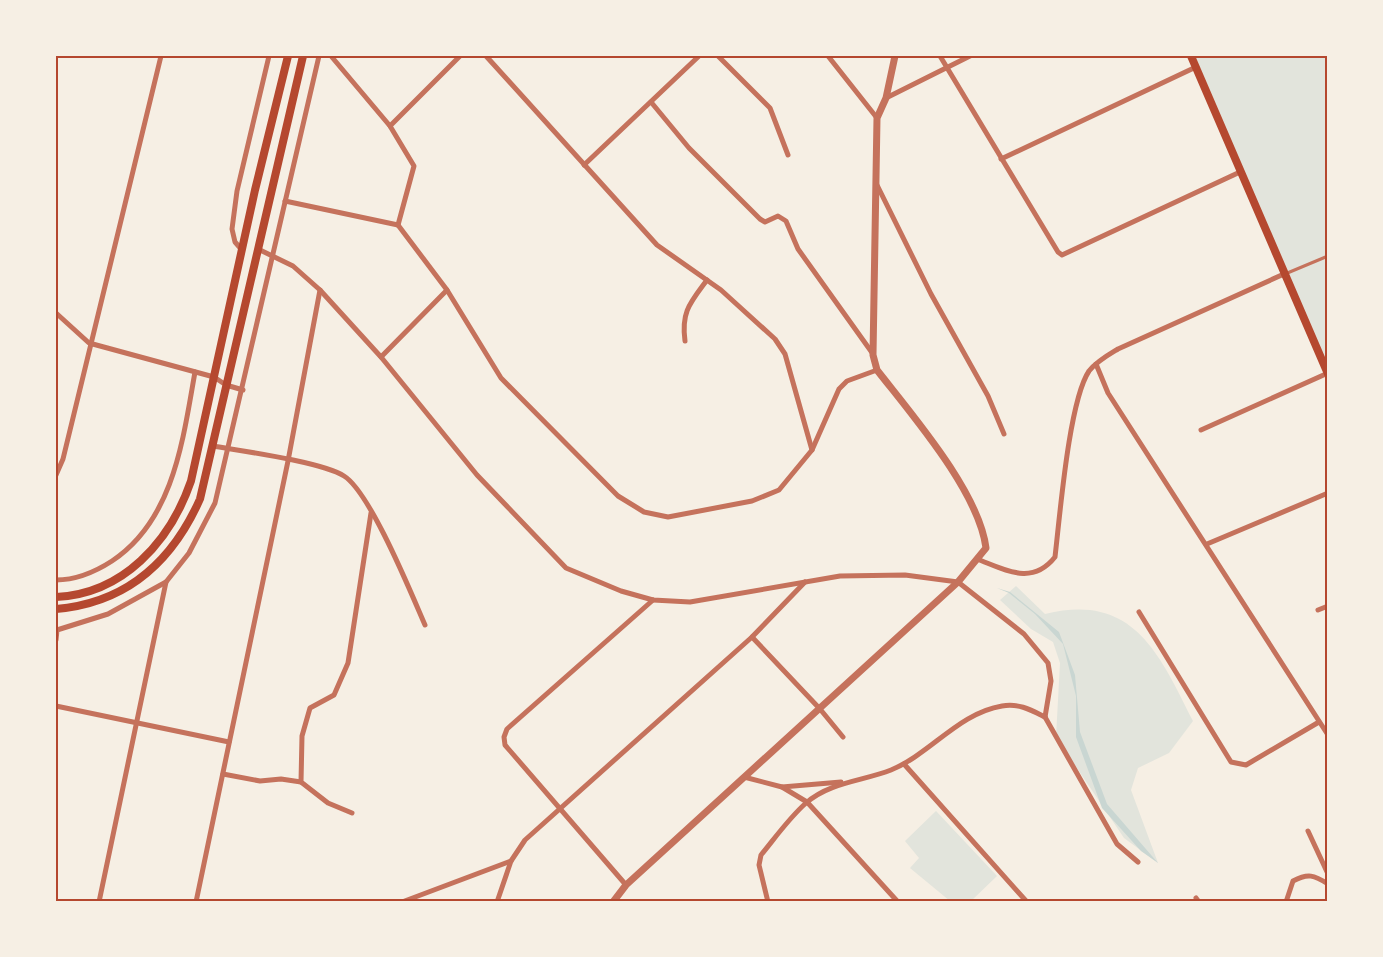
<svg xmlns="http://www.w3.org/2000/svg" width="1383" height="957" viewBox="0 0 1383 957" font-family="'Nunito Sans',sans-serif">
	<rect width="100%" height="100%" fill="#f6efe4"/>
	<g fill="#e2e4dc">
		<path d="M1195,56H1327V366Z"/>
		<path d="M1016,586L1045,614C1133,592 1159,653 1193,721L1169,753L1138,768L1131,790L1158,863L1124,838L1056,737L1060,663L1053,642L1031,629L1000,600Z"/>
		<path d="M936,811L997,876L971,901H950L910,868L919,858L905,841Z"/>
	</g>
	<path fill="#c9d6d2" d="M997,588L1010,592L1059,632L1075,675L1080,732L1107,804L1158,863L1141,851L1102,808L1076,737V696L1063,644L1035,614L1009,593Z"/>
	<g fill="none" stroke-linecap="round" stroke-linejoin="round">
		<path stroke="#c5725c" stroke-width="3" d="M1285,274L1328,256"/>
		<g stroke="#c5725c" stroke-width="5">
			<path d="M331,56L390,126L414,166L398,225"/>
			<path d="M486,56L657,245L721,290L775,339L785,354L812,450"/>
			<path d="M718,56L770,108L788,155"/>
			<path d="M828,56L877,118"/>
			<path d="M940,56L1058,252L1062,255L1240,172"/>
			<path d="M886,98L970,56"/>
			<path d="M651,102L689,148L760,219L765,222L778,216L786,221L798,249L873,354"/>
			<path d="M390,126L460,56"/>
			<path d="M1001,159L1196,67"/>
			<path d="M584,165L699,56"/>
			<path d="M876,183L931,294L988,396L1004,434"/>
			<path d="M285,201L398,225"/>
			<path d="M398,225L447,290L501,378L618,496L644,512L668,517L752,501L779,490L812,450L839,389L847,381L877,370"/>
			<path d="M258,249L293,266L320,290L381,357L477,475L566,568L621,591L653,600L690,602L840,576L905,575L958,582L1024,634L1048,663L1051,681L1045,717"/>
			<path d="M242,250L235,242L232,229L237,191L269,56"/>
			<path d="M56,313L89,343L214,377L226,385L243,390"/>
			<path d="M685,341C681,312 690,303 707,280"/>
			<path d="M381,357L447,290"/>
			<path d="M1096,364L1108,393L1328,735"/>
			<path d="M1201,430L1328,373"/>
			<path d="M213,446C242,451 322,462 344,476C370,492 411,593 425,625"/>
			<path d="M56,475L63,459L161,56"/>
			<path d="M1207,544L1328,493"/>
			<path d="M977,559C1006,570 1032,586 1055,557C1060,515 1069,401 1089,371C1097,361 1108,355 1118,349L1284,274"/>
			<path d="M56,580C75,580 95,572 112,561C174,520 183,439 195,372"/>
			<path d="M1318,610L1328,606"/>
			<path d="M1139,612L1231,762L1246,765L1319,722"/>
			<path d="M752,637L820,709L843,737"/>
			<path d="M56,640L57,630L108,614L166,582"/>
			<path d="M56,706L229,742"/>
			<path d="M1045,717L1117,844L1138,862"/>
			<path d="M904,764L1027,902"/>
			<path d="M223,774L260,781L281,779L301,782"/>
			<path d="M744,777L782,787L807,802L898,902"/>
			<path d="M782,787L841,782"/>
			<path d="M352,813L328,803L301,782L302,736L310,708L334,695L348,663L371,513"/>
			<path d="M1308,831L1328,874"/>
			<path d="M626,885L505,745L504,737L507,729L653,600"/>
			<path d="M1196,898L1199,902"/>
			<path d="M99,902L166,582L189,553L215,503L319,56"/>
			<path d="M196,902L288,461L320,290"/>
			<path d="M402,902L511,861"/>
			<path d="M497,902L511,861L525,840L752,637L805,582"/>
			<path d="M768,902L759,865L761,855C775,838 789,818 806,803C830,782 863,781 891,770C930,754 959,713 1002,706C1019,703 1031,710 1045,717"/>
			<path d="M1286,902L1293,881C1308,873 1314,875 1328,884"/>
		</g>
		<path stroke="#c5725c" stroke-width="7" d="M613,902L626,885L958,582L986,548C979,492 912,415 877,370L873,355L877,118L886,98L895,56"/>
		<path stroke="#b5482f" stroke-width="8" d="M1191,56L1328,374"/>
		<g stroke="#b5482f" stroke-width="8">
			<path d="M56,597C123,594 170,542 191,481L255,190L288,56"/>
			<path d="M56,609C126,603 172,562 200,499L303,56"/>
		</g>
	</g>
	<rect width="1383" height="957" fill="none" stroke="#f6efe4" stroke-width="114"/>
	<rect x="57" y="57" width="1269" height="843" fill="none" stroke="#b5482f" stroke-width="2"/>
</svg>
